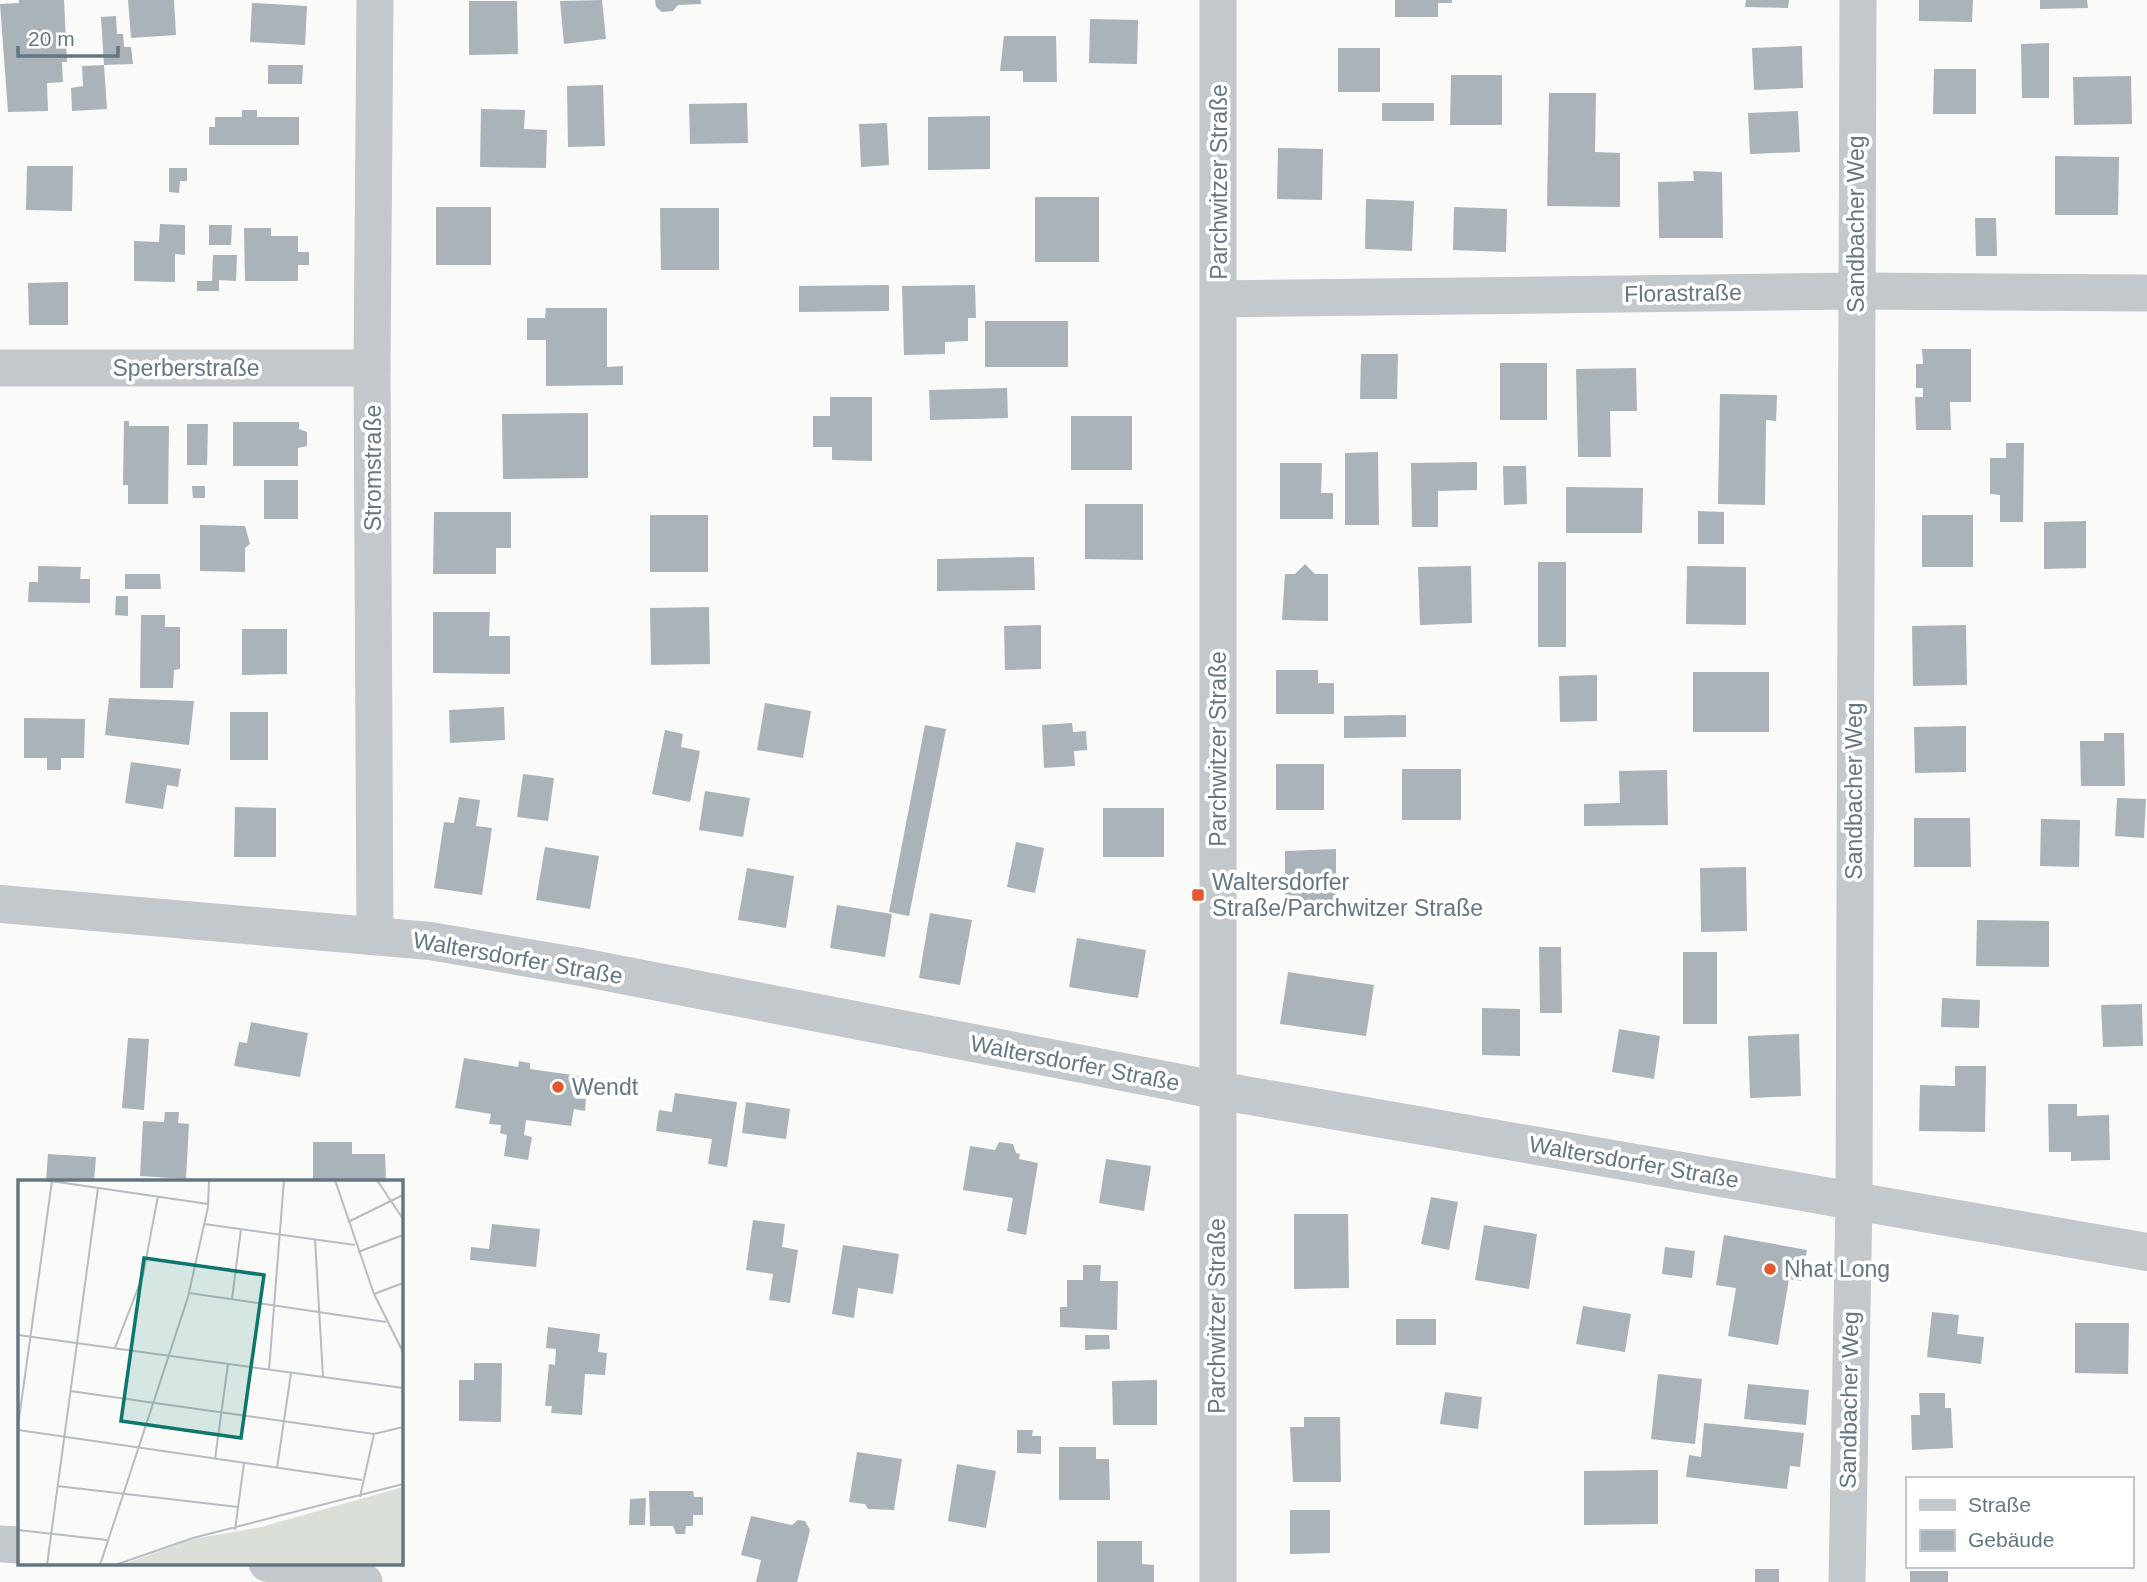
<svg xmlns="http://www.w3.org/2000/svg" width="2147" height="1582" viewBox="0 0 2147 1582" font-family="Helvetica,sans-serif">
	<rect width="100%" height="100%" fill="#fafaf8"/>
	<g fill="#aab3b9">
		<path d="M19,0H64L67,62H62L63,82L47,83L48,111L8,112L0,4L19,3Z"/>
		<path d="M128,0H174L176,35L131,38Z"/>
		<path d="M602,0L606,39L564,44L560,1Z"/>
		<path d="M655,0H701V4L678,5L673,11L662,12L656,7Z"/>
		<path d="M1395,0H1452V3H1438V17H1395Z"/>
		<path d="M1746,0H1789L1788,8L1745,7Z"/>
		<path d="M1919,0H1973L1972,22L1919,21Z"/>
		<path d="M2040,0H2087L2088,8L2040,9Z"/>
		<path d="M469,1H517L518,54L469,55Z"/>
		<path d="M252,3L307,6L305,45L250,42Z"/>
		<path d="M116,16L117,34H123L124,47H131L133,64L104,65L101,17Z"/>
		<path d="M1090,19L1138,20L1137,64L1089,63Z"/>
		<path d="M1004,36H1056L1057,82H1023V71H1000Z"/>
		<path d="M2049,43V98H2022L2021,44Z"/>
		<path d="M1802,46L1803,88L1754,90L1752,48Z"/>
		<rect x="1338" y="48" width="42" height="44"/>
		<path d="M104,65L107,109L72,111L71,88L83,86L82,66Z"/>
		<path d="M268,65H303L302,84H268Z"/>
		<path d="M1934,69H1976V114H1933Z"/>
		<path d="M1451,75H1502V125H1450Z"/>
		<path d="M2131,76L2132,124L2074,125L2073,77Z"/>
		<path d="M603,85L605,146L568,147L567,86Z"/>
		<path d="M1549,93H1596L1595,152L1620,153V207L1547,206Z"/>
		<path d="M747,103L748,143L690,144L689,104Z"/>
		<rect x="1382" y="103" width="52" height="18"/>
		<path d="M481,109L525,110L524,129L547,130L546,168L480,167Z"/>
		<path d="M242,110H257V117H299V145H209V127H215V117H242Z"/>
		<path d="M1798,111L1800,152L1750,154L1748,113Z"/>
		<path d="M990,116V169L928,170V117Z"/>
		<path d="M887,123L889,165L861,167L859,124Z"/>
		<path d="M1278,148L1323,149L1322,200L1277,199Z"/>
		<path d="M2055,156L2119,157L2118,215H2055Z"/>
		<path d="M27,166H73L72,211L26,210Z"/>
		<path d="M169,168H187V181H180L179,193L169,192Z"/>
		<path d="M1693,171L1722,172L1723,238H1659L1658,182L1694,181Z"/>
		<rect x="1035" y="197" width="64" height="65"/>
		<path d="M1366,199L1414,201L1412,251L1365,249Z"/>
		<rect x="436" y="207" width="55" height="58"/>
		<path d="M1454,207L1507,209L1506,252L1453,250Z"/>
		<path d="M660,208H719V270H661Z"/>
		<path d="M1975,218H1996L1997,256H1976Z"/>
		<path d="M160,224L185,225V255L175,254V282L134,281V241L159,242Z"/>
		<path d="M209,225H232L231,245H209Z"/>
		<path d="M244,228H271V236H298V252H309V265H298V281H245Z"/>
		<path d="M213,255H237L236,281L219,280V291H197V281H212Z"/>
		<path d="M68,282V325H29L28,283Z"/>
		<path d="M889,285V311L799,312V286Z"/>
		<path d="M975,285L976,318H968V341L945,342V354L904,355L902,286Z"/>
		<path d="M546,308H607V367L623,366V385L546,386V340H527V318H545Z"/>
		<rect x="985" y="321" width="83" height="46"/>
		<path d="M1922,349H1971V402H1950L1951,430H1916L1915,397H1923V388H1916V364H1923Z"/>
		<path d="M1361,354H1398L1397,399H1360Z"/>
		<rect x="1500" y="363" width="47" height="57"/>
		<path d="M1636,368L1637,411H1610L1611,457H1578L1576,369Z"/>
		<path d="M1007,388L1008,418L930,420L929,390Z"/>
		<path d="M1720,394L1777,395L1776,421L1766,420L1765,505L1718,504Z"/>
		<path d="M830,397H872V461L832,460V447H813V416H830Z"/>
		<path d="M588,413V478L503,479L502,414Z"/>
		<rect x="1071" y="416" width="61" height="54"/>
		<path d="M124,421H129V426H169L168,504H128V485H123Z"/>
		<path d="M233,422H299V429L307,432V446L298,448V466H233Z"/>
		<path d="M187,424H208L207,465H187Z"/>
		<path d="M2006,443H2024L2023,522H2000V495L1990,494V458H2006Z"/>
		<path d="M1378,452L1379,525H1345V453Z"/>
		<path d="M1477,462V490L1438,491V527H1412L1411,463Z"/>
		<path d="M1280,463H1322L1321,493H1333V519H1280Z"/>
		<path d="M1503,466H1526L1527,504L1504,505Z"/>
		<rect x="264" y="480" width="34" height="39"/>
		<path d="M192,486H205V498H193Z"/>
		<path d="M1566,487L1643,488L1642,533H1566Z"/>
		<path d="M1085,504H1143V560L1085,559Z"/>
		<path d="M1698,511L1724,512V544H1698Z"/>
		<path d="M434,512H511V548H496V574H433Z"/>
		<rect x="650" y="515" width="58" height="57"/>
		<rect x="1922" y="515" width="51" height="52"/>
		<path d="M2086,521V568L2044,569V522Z"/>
		<path d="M200,525L245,526L250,544L245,548V572L200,571Z"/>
		<path d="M1034,557L1035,590L937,591V559Z"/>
		<rect x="1538" y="562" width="28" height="85"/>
		<path d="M1305,564L1315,574H1328V621L1282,620L1285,574H1295Z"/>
		<path d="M38,566L81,567L80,579H90V603L28,602L29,582H38Z"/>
		<path d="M1471,566L1472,623L1420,625L1418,567Z"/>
		<path d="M1687,566L1746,567V625L1686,624Z"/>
		<path d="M125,574H160L161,589H125Z"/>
		<path d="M116,596H128V616L115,615Z"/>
		<path d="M709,607L710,664L651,665L650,608Z"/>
		<path d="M433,612H490L489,636H510V674L433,673Z"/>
		<path d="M141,615H165V627H180V669L174,670L173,688H140Z"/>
		<path d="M1041,625V669L1005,670L1004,626Z"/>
		<path d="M1966,625L1967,685L1913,686L1912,626Z"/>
		<path d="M242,629H287V674L242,675Z"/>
		<path d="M1276,670H1318V683H1334V714H1276Z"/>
		<rect x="1693" y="672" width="76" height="60"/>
		<path d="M1597,675V721L1560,722L1559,676Z"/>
		<path d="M109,698L194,701L189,745L105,735Z"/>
		<path d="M765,703L811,711L803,758L757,750Z"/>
		<path d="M504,707L505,740L450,743L449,710Z"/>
		<rect x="230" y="712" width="38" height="48"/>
		<path d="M1406,715V737L1344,738V716Z"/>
		<path d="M24,718L85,719L84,758H61V770H47V758H24Z"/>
		<path d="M1072,723L1073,732L1086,731L1087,750L1074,751L1075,766L1044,768L1042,725Z"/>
		<path d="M925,725L946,729L909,916L889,912Z"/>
		<path d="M1966,726V772L1915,773L1914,727Z"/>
		<path d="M665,730L683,734L681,747L700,751L690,802L652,794Z"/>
		<path d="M2104,733H2124L2125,786H2081L2080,741H2104Z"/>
		<path d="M131,762L181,769L178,787L167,785L163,809L125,803Z"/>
		<rect x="1276" y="764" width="48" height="46"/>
		<rect x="1402" y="769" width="59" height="51"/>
		<path d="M1667,770L1668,825L1584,826V804L1620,803L1619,771Z"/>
		<path d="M523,774L554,778L548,821L517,817Z"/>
		<path d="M705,791L750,798L743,837L699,830Z"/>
		<path d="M459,797L480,800L476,826L492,828L482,895L434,888L444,822L454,823Z"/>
		<path d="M2117,798L2146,799L2144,838L2115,836Z"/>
		<path d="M235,807L276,808V857H234Z"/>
		<rect x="1103" y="808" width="61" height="49"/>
		<path d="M1914,818H1970L1971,867H1914Z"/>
		<path d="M2041,819L2080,820L2079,867L2040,866Z"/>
		<path d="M1016,842L1044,848L1035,893L1007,887Z"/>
		<path d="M545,847L599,856L590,909L536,900Z"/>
		<path d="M1336,849V906L1285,907V851Z"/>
		<path d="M1746,867L1747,931L1701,932L1700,868Z"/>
		<path d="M747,868L794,876L786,928L738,920Z"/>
		<path d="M837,905L892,914L885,957L830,948Z"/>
		<path d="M930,913L972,920L960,985L919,978Z"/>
		<path d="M1977,920L2049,921V967L1976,966Z"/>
		<path d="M1077,938L1146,950L1138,998L1069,987Z"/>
		<path d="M1539,947H1561L1562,1013H1540Z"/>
		<rect x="1683" y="952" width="34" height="72"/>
		<path d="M1288,972L1374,985L1366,1036L1280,1024Z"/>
		<path d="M1942,998L1980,1000L1979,1028L1941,1027Z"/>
		<path d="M2142,1004L2143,1046L2103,1047L2101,1005Z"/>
		<path d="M1482,1008L1520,1009V1056L1482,1055Z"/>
		<path d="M251,1022L308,1033L300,1077L234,1066L239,1042L247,1043Z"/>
		<path d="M1619,1029L1660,1036L1654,1079L1612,1072Z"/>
		<path d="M1799,1034L1801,1096L1750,1098L1748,1036Z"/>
		<path d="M128,1038L149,1039L144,1110L122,1108Z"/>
		<path d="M464,1058L518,1067L519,1061L530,1063V1069L579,1076L575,1098L586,1099L585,1111L574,1109L571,1126L526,1120L524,1135L532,1137L528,1160L504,1156L507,1135L500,1133L501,1125L489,1124L491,1114L455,1108Z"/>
		<path d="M1955,1066H1986L1985,1132L1919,1131L1920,1085L1955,1086Z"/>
		<path d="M675,1093L737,1102L727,1167L708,1164L712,1139L656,1131L659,1110L672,1112Z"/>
		<path d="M746,1102L790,1109L786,1139L742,1133Z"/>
		<path d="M2048,1104H2077V1116L2109,1115L2110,1160L2071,1161V1152H2049Z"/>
		<path d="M165,1112H179L178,1123L189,1124L186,1179L140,1176L143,1121L164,1122Z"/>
		<path d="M313,1142H352V1154H385L386,1181H313Z"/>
		<path d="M999,1142L1013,1144L1016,1153L1020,1154L1019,1159L1038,1163L1026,1235L1007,1231L1013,1198L963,1190L970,1146L995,1150Z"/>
		<path d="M48,1154L96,1157L94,1181H46Z"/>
		<path d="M1106,1159L1151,1166L1144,1211L1099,1203Z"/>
		<path d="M1431,1197L1458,1202L1449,1250L1421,1244Z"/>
		<path d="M1294,1214H1348L1349,1288L1294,1289Z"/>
		<path d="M753,1220L785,1224L782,1247L798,1250L790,1303L769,1300L773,1274L746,1270Z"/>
		<path d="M492,1224L540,1229L536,1267L470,1260L471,1247L489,1249Z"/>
		<path d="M1484,1225L1537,1234L1529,1289L1475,1280Z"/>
		<path d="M1724,1235L1807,1250L1801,1281L1789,1279L1778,1345L1728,1336L1736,1288L1716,1285Z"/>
		<path d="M843,1245L899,1254L893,1294L858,1288L854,1318L832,1314Z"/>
		<path d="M1665,1247L1695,1251L1692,1278L1662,1274Z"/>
		<path d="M1083,1265H1101L1100,1281H1118L1117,1330L1060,1327V1307H1067V1280H1083Z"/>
		<path d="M1583,1306L1631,1314L1625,1352L1576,1344Z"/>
		<path d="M1932,1312L1959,1315L1957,1334L1984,1337L1981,1364L1927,1357Z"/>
		<rect x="1396" y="1319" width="40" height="26"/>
		<path d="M2075,1323H2129L2128,1374L2075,1373Z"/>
		<path d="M548,1327L600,1334L598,1352L607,1353L605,1375L585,1374L582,1415L551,1413L552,1406H545L549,1364L555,1365L556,1349L546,1348Z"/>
		<path d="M1085,1335H1109L1110,1349L1085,1350Z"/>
		<path d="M474,1363H502L501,1422L459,1421V1380H474Z"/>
		<path d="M1658,1374L1702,1379L1695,1444L1651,1439Z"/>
		<path d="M1157,1380V1425H1113L1112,1381Z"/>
		<path d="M1748,1384L1809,1390L1806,1425L1744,1419Z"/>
		<path d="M1445,1392L1482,1397L1478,1429L1440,1424Z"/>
		<path d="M1919,1393H1945V1408H1951L1953,1448L1912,1450L1911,1415H1920Z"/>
		<path d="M1304,1417H1340L1341,1482H1293L1290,1427H1304Z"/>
		<path d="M1704,1423L1804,1433L1800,1467L1790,1466L1787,1489L1686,1477L1689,1455L1701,1457Z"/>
		<path d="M1017,1430H1033L1032,1436H1041V1454L1017,1453Z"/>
		<path d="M1059,1447H1096V1459H1109L1110,1500H1059Z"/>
		<path d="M857,1452L902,1459L894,1510L868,1509L865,1504L849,1502Z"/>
		<path d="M957,1464L996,1471L986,1528L948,1521Z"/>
		<path d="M1658,1470V1524L1584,1525V1471Z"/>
		<path d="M649,1491H693L694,1497H703V1515H693V1526H686L685,1534H676L673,1526H650Z"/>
		<path d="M646,1498L645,1525H629L630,1499Z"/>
		<path d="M1290,1510H1330V1553L1290,1554Z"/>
		<path d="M751,1516L792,1525L798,1520L805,1521L810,1530L797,1582H756L761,1560L741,1555Z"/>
		<path d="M1097,1541H1142V1564L1154,1565V1582H1097Z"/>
		<rect x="1755" y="1569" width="24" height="13"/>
		<rect x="1910" y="1571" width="38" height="11"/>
	</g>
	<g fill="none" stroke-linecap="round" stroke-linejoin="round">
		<g stroke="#c3c8cc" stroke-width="37">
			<path d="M1219,299L1855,291L2147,293"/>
			<path d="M0,368H372"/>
			<path d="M375,936L372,368L375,0"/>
			<path d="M0,1544L19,1545"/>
			<path d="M267,1563L364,1582"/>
			<path d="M1218,1582V0"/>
			<path d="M1847,1582L1854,1200L1858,0"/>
		</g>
		<path stroke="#c3c8cc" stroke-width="38" d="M0,904L430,941L581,967L1216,1090L2147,1252"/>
	</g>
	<g fill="#e4572e" stroke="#fff" stroke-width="2.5">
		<rect x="1191" y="888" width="14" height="14" rx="3.5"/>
		<circle cx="558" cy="1087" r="7"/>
		<circle cx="1770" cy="1269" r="7"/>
	</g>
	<g text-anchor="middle" stroke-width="7" stroke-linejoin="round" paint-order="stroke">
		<g font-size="23" fill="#657683" stroke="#fff">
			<text transform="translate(1219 182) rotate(-90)" y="8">Parchwitzer Straße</text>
			<text transform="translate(1856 224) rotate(-90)" y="8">Sandbacher Weg</text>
			<text transform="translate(1683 293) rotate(-1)" y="8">Florastraße</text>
			<text x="186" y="376">Sperberstraße</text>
			<text transform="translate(373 468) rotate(-90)" y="8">Stromstraße</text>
			<text transform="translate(1218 749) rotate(-90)" y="8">Parchwitzer Straße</text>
			<text transform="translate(1854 791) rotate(-90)" y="8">Sandbacher Weg</text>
			<text transform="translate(518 958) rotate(10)" y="8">Waltersdorfer Straße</text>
			<text transform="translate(1075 1063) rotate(11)" y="8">Waltersdorfer Straße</text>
			<text transform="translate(1634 1162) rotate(10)" y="8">Waltersdorfer Straße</text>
			<text transform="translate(1217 1316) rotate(-90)" y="8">Parchwitzer Straße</text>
			<text transform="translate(1849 1400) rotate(-89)" y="8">Sandbacher Weg</text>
		</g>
		<g font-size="23" fill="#657683" stroke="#fff" text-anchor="start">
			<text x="1212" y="890">Waltersdorfer<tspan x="1212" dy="26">Straße/Parchwitzer Straße</tspan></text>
			<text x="572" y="1095">Wendt</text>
			<text x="1784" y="1277">Nhat Long</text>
		</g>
	</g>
	<g transform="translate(18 1180)">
		<rect width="385" height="385" fill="#fafaf8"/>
		<path d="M385,307V385H104L175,359L243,347Z" fill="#dadfd7"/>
		<path fill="none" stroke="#b5bdc2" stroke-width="2" d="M26,0L190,24M317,0L356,114L385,172M359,0L385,39M330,42L385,15M186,44L337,65M297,59L305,197M340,72L385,55M171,113L368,142M356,114L385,103M214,119L223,49M0,155L385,208M97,168L125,95L140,16M251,190L266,0M52,211L356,254L385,247M0,246L34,1M0,250L344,300M197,279L210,184M259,288L273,193M39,306L220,327M342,317L356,254M0,350L89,360M217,350L226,283M29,385L80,8M82,385L170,117L190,27L191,0M97,385L175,358L385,304"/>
		<path fill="#0f766e" fill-opacity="0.15" stroke="#0f766e" stroke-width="3.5" d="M126,78L246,95L223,258L103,241Z"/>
		<rect width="385" height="385" fill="none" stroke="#657683" stroke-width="3.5"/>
	</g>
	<rect x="1906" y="1477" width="228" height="91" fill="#ffffff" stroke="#c1c8cd" stroke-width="2"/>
	<rect x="1920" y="1500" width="35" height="10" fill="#c3c8cc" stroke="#c1c8cd" stroke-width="2"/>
	<text x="1968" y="1512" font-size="21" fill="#657683">Straße</text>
	<rect x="1920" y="1530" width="35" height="21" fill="#aab3b9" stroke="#c1c8cd" stroke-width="2"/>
	<text x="1968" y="1547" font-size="21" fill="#657683">Gebäude</text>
	<path d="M18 46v10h100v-10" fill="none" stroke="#657683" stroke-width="3.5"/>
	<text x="28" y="46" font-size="21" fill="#657683" stroke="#ffffff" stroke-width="5" paint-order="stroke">20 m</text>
</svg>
